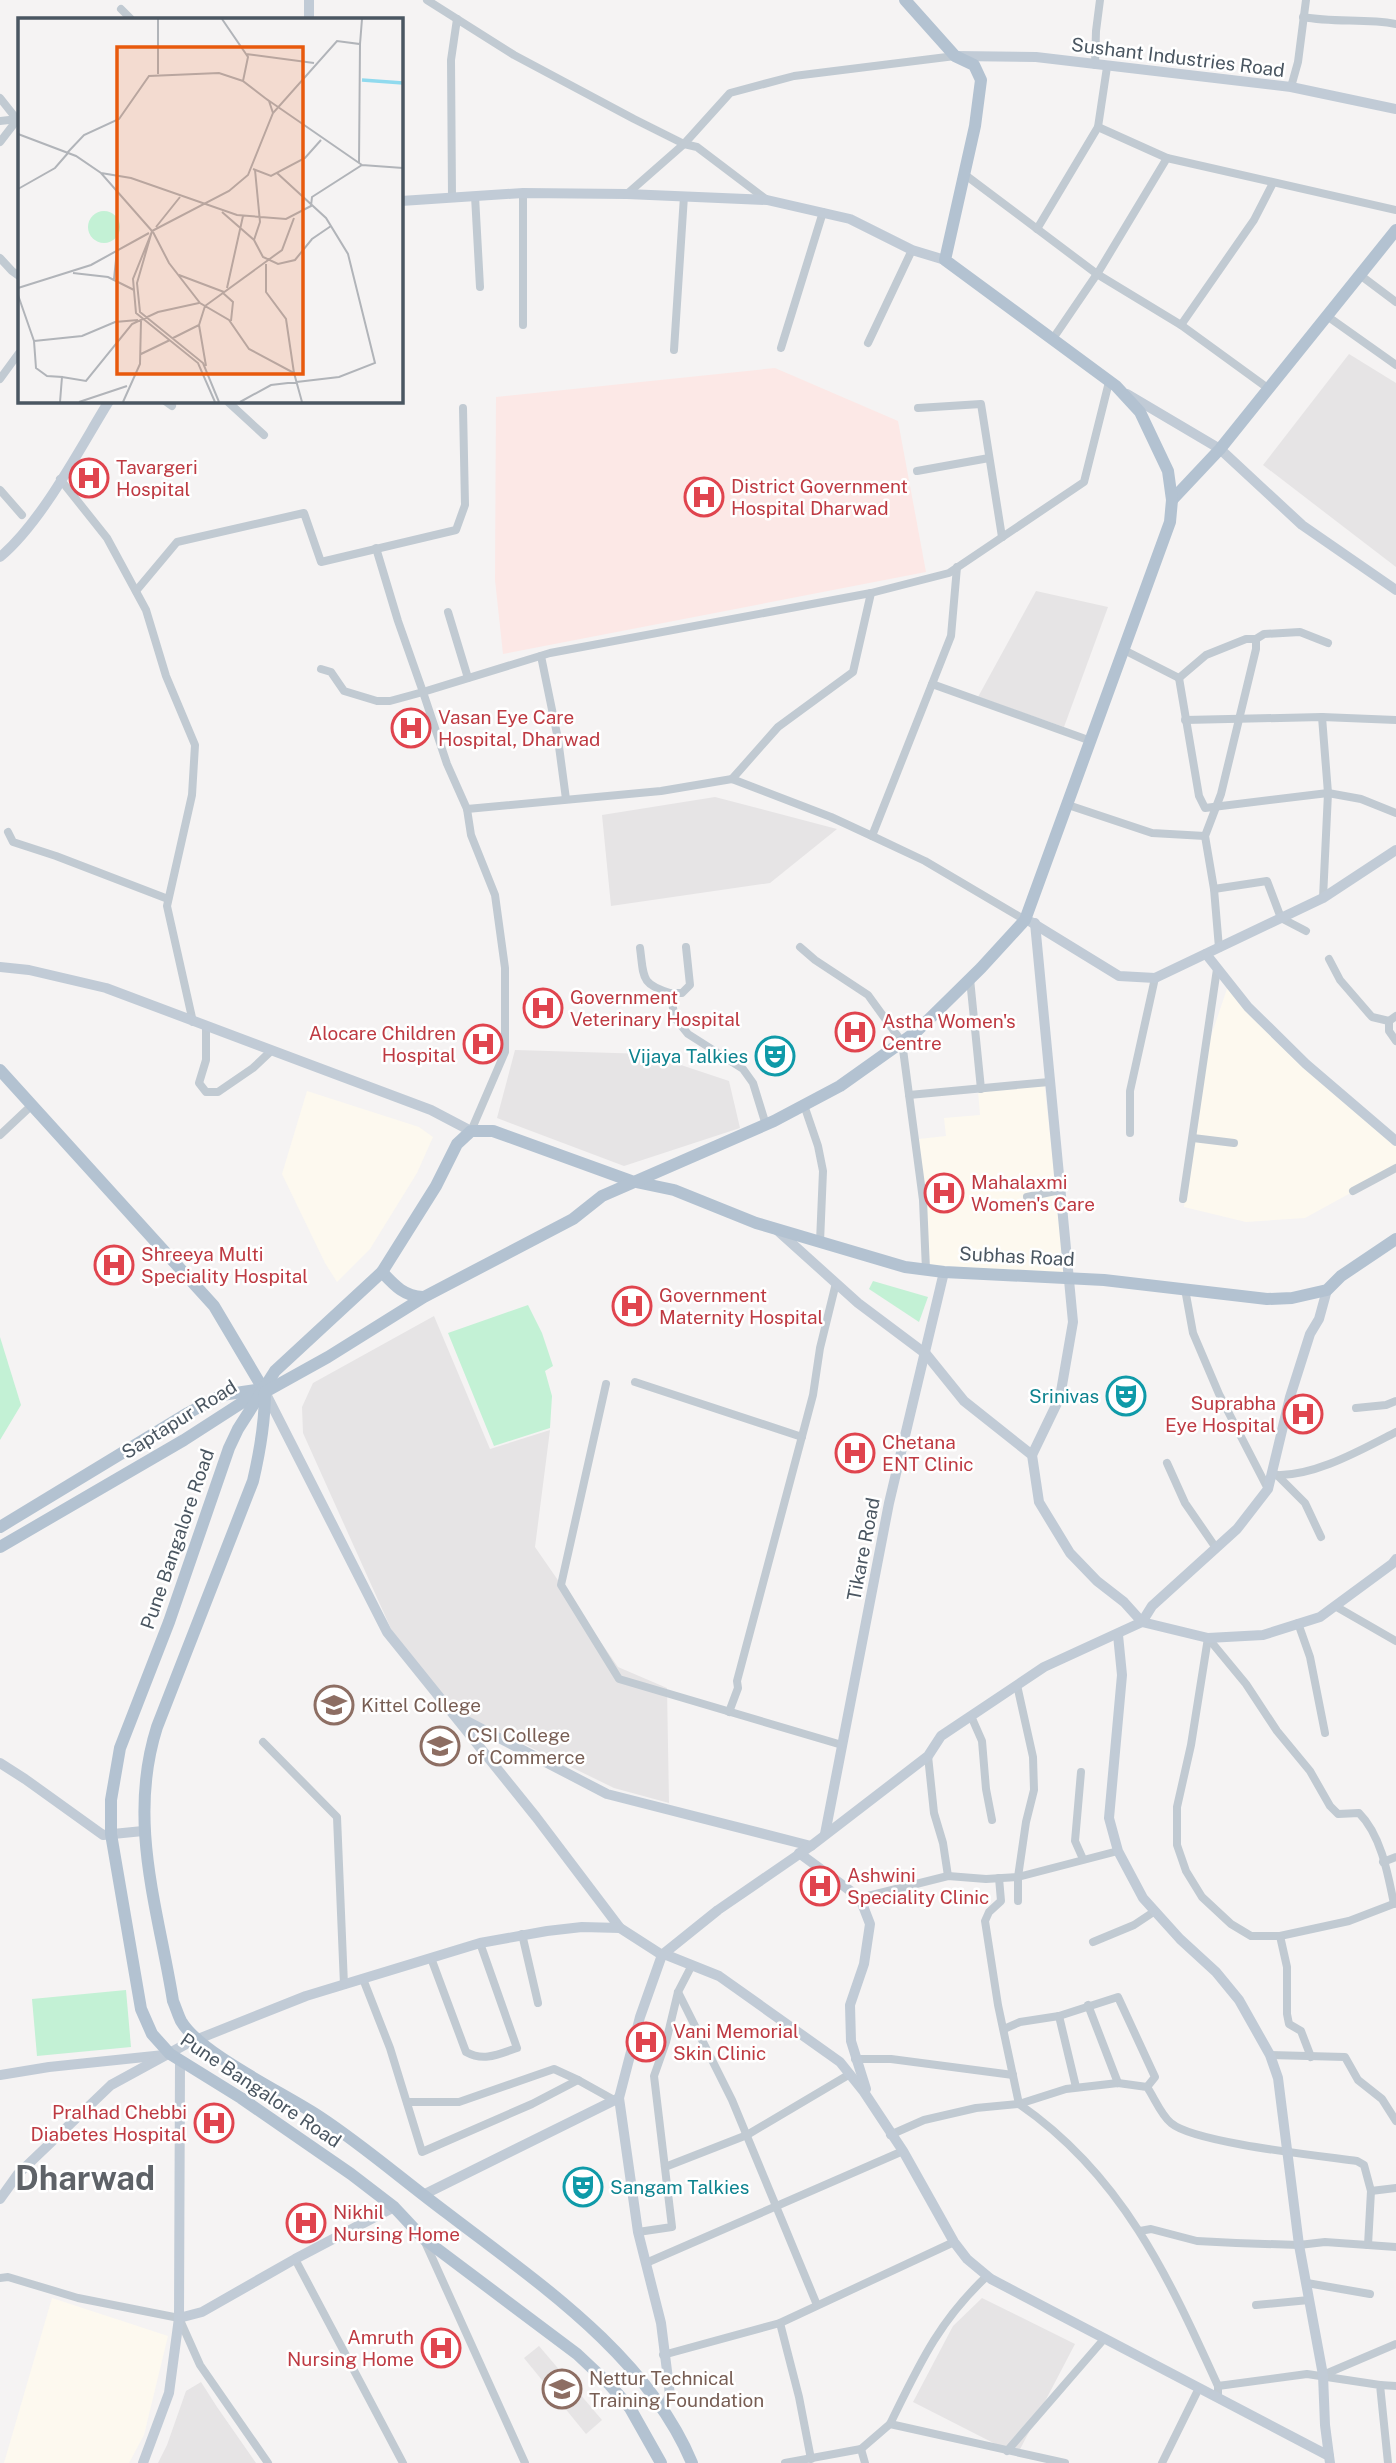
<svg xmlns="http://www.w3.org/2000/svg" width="1396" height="2463" viewBox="0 0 1396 2463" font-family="'Public Sans',sans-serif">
	<rect width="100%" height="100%" fill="#f5f3f3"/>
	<g fill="#fdf9ef">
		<path d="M1229,983L1248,1007L1396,1141V1168L1305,1218L1246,1222L1184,1207L1208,1045Z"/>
		<path d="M1044,1082L1066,1274L930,1265L919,1139L946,1136L944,1118L980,1115L978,1090Z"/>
		<path d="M307,1091L419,1127L433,1137L417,1173L370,1249L337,1282L325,1263L282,1174Z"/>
		<path d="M52,2298L168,2336L144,2435L129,2463H4Z"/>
	</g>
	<g fill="#e6e4e5">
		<path d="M1349,354L1396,383V567L1263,465Z"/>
		<path d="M1036,591L1108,607L1064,727L978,697Z"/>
		<path d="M715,797L837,829L770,883L611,906L602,815Z"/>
		<path d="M515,1050L648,1054L729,1081L740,1128L624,1166L497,1118Z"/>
		<path d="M434,1316L490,1449L550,1430L535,1547L618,1667L667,1688L669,1803L614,1788L454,1710L392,1631L303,1433L302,1407L313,1383Z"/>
		<path d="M982,2298L1075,2344L1017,2455L913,2402L953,2326Z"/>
		<path d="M539,2346L602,2420L586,2434L524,2358Z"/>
		<path d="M201,2382L217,2407L256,2463H158L167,2445L186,2391Z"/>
	</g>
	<path fill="#fce8e6" d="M775,368L898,421L926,572L503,654L495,580L496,397Z"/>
	<g fill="#c3f1d5">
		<path d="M873,1281L928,1297L919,1322L869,1289Z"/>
		<path d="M528,1305L542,1333L553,1366L545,1371L552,1396L550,1428L494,1446L448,1333Z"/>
		<path d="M0,1337L21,1405L0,1440Z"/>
		<path d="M126,1990L131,2047L37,2056L32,1999Z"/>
	</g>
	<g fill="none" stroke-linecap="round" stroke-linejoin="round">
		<g stroke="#c1cad2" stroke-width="8">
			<path d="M427,0L514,55L634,119L684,144L697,147L767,200"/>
			<path d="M121,9L131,19"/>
			<path d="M1303,17C1334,23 1365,18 1396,24"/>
			<path d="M1095,65L1096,31L1100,0"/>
			<path d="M1107,67L1098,127L1167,158"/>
			<path d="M1291,87L1298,62L1306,0"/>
			<path d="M0,98L19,122"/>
			<path d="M0,121L18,119"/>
			<path d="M0,142L17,120"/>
			<path d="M964,174L1097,274L1181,325L1269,389"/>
			<path d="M523,193V325"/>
			<path d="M627,194L684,144L730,93L794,76L955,56"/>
			<path d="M475,196L480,287"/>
			<path d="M452,197L451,60L457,19"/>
			<path d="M1037,229L1098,127"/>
			<path d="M0,258L12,271L19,276"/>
			<path d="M1360,275L1396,302"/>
			<path d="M1327,316L1396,365"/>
			<path d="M1181,325L1254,220L1273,183"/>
			<path d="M1052,340L1099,271L1167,158L1396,210"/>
			<path d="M868,343L912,250"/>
			<path d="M781,348L823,212"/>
			<path d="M674,350L684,196"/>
			<path d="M0,379L19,353"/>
			<path d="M165,401L172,406"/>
			<path d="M227,401L264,435"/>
			<path d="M918,408L981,404L1002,537"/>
			<path d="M917,471L989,458"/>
			<path d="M60,479L107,538L146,610L166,676L195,745L192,795L167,906L193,1022"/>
			<path d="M0,490L22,515"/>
			<path d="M136,591L177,542L304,513L321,562L456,530L465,505L463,408"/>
			<path d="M448,612L468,678"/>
			<path d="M1124,650L1179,678"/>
			<path d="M541,656L558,739L566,799"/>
			<path d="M321,669L331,672L344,691L377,701H390L423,692L398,621L376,548"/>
			<path d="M1179,678L1199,796L1205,808L1328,793L1361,799L1396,813"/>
			<path d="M1179,678L1206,655L1246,639H1256L1264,634L1300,632L1328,643"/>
			<path d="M932,684L1091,741"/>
			<path d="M1322,717L1396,720"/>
			<path d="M1185,720L1322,717L1328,793L1323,898"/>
			<path d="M732,779L778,727L853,672L871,593"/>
			<path d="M1068,805L1152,833L1205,836"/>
			<path d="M467,809L661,791L732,779L831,817L872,836L925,861L1025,920"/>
			<path d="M8,832L13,842L56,856L168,899"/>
			<path d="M872,836L951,636L957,567"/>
			<path d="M1214,889L1267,881L1281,918L1306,931"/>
			<path d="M686,947L690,985L682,993H670L675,1018L688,1034L743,1069L753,1083L766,1125"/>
			<path d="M800,947L815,960L868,995L902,1042L923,1200L926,1270"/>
			<path d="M640,948C644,977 640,984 670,993"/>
			<path d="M1219,948L1214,889L1205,836L1221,794L1256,649V639"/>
			<path d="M1329,959L1340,980L1372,1017L1389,1021"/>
			<path d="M970,979L981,1089"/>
			<path d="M1396,1016L1389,1021V1031L1396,1041"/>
			<path d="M206,1027V1060L199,1083L206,1092H218L253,1068L271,1051"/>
			<path d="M909,1095L1049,1082"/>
			<path d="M804,1105L818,1146L823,1171L820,1242"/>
			<path d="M471,1131L505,1052V968L495,895L471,835L467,809L447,764L423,692L550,653L871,593L949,573L1084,482L1109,382"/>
			<path d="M1130,1133V1091L1155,978"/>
			<path d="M0,1135L32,1105"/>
			<path d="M1193,1138L1234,1143"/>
			<path d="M1353,1191L1396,1168"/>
			<path d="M1027,1197L1060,1190"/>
			<path d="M1183,1199L1217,969"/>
			<path d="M1185,1289L1193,1333L1219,1394L1268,1489"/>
			<path d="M635,1382L802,1437"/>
			<path d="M606,1384L561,1585L619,1679L842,1745"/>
			<path d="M1356,1408L1386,1405L1396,1401"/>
			<path d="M1167,1463L1185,1503L1216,1548"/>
			<path d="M1272,1475C1312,1478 1361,1450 1396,1432"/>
			<path d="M1277,1475L1305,1503L1321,1537"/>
			<path d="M1335,1606L1396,1641"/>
			<path d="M1298,1623L1310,1657L1325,1733"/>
			<path d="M1208,1638L1191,1745L1177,1807V1845L1186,1871L1202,1897L1231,1924L1251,1936H1280L1349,1921L1396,1903"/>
			<path d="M1208,1638L1246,1684L1277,1731L1310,1771L1330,1806L1338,1814L1359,1813C1381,1835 1388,1874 1394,1904"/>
			<path d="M1017,1685L1033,1757L1034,1790L1026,1822L1018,1877V1901"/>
			<path d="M729,1712L738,1688L737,1681L813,1395L820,1348L836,1283"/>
			<path d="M971,1716L982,1741L986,1789L992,1820"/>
			<path d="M263,1742L337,1817L344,1985"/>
			<path d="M928,1756L934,1813L943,1843L948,1876"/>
			<path d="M1081,1772L1075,1841L1083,1859"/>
			<path d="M1383,1862L1396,1857"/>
			<path d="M999,1878L1001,1901L989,1912L985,1921L998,2005L1019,2104C1122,2175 1168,2276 1218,2386V2398"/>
			<path d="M860,1898L948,1876L986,1879L1018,1877L1118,1851"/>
			<path d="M522,1934L538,2003"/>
			<path d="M1280,1936L1287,1967V2014L1289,2024L1301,2031L1311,2057"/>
			<path d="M1093,1942L1134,1925L1155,1911"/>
			<path d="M431,1958L466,2052C484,2062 499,2054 517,2048L480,1943"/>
			<path d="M363,1979L390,2048L422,2152L532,2104L578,2080L614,2100"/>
			<path d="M678,1992L732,2100L817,2305"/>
			<path d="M1088,2005L1118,2083"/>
			<path d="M1059,2016L1076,2087"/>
			<path d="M1004,2029L1020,2022L1059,2016L1118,1997L1155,2077L1147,2087"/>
			<path d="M1270,2055L1345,2057L1358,2080L1382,2099L1396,2121"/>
			<path d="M855,2059H891L1013,2075"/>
			<path d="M407,2102H459L554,2069L578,2080"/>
			<path d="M890,2135L924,2120L976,2108L1019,2104L1066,2089L1118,2083L1147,2087C1154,2097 1161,2115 1171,2123C1194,2143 1321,2156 1357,2161L1364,2165L1371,2191L1368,2245"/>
			<path d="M665,2167L747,2135L850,2074"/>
			<path d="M1371,2191L1396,2188"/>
			<path d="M1140,2231L1151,2229L1197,2241L1236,2243L1299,2245L1325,2242L1396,2247"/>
			<path d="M638,2232L672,2227L654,2076L666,2042L678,1992L692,1965"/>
			<path d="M425,2242L525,2463"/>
			<path d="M295,2259L403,2463"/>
			<path d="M646,2263L903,2151"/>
			<path d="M0,2278L8,2277L78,2298L179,2318L200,2365L268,2463"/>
			<path d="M1307,2283L1370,2294"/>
			<path d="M1256,2305L1309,2300"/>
			<path d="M780,2323L799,2397L811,2459"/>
			<path d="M663,2355L780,2323L954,2242"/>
			<path d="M1323,2375L1396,2344"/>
			<path d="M1380,2385L1396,2386"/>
			<path d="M1218,2386L1307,2374L1380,2385L1388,2463"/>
			<path d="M890,2424C919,2365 938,2322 987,2276"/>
			<path d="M861,2449L890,2424L1065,2463"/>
			<path d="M1007,2451L1104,2339"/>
			<path d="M785,2463L861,2449L865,2463"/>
			<path d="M1162,2463L1199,2388"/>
		</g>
		<g stroke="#c1cbd6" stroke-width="10">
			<path d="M309,19V0"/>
			<path d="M955,56L1036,57L1291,87L1396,109"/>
			<path d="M401,201L523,193L627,194L767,200L850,219L912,250L945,260"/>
			<path d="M1127,394L1220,449L1302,525L1396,590"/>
			<path d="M0,557C42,522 80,448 109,401"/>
			<path d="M1031,922L1119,976L1155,978L1323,898L1396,850"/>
			<path d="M1206,954L1248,1007L1306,1064L1396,1141"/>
			<path d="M0,967L29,970L106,988L431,1110L471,1131"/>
			<path d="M777,1230L858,1303L926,1354L964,1401L1032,1455L1039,1502L1070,1553L1097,1581L1124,1602L1142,1622L1208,1638L1263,1635L1320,1617L1392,1564L1396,1559"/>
			<path d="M265,1392L387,1632L536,1817L620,1928L662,1955L664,1954L719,1976L840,2062L864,2092L903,2151L954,2242L967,2259L991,2279L1329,2456L1330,2463"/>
			<path d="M1032,1455L1060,1397L1073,1322L1035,923"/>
			<path d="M1118,1635L1122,1675L1109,1818L1118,1851L1143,1898L1180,1939L1216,1972L1239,2000L1270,2055L1278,2078L1299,2245L1323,2375L1325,2425L1329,2456"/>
			<path d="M459,1717L607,1794L811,1846"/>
			<path d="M0,1763L25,1779L103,1835L143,1831"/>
			<path d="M825,1834L889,1503L944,1272"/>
			<path d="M799,1853L860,1898L870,1924L864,1964L850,2005L851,2041L866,2089"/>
			<path d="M0,2075L49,2067L164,2055"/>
			<path d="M423,2195L619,2098"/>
			<path d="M0,2199L18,2174L111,2085L188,2043L306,1996L480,1943L547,1931L582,1927L620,1928"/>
			<path d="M179,2318L202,2312L295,2259L394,2207"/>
			<path d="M664,2408L670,2395L661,2323L638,2232L619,2098L640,2017L662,1955L718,1910L811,1846L928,1756L941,1736L1044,1667L1142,1622L1152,1606L1237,1529L1268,1489L1290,1397L1310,1334L1319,1319L1327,1290"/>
			<path d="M143,2463L169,2393L179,2318L180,2063"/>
		</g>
		<g stroke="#b3c2d1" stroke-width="12">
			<path d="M1172,500L1220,449L1396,230"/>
			<path d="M0,1070L214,1306L265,1392"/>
			<path d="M382,1272C395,1286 404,1296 423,1297"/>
			<path d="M0,1527L188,1413L222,1395L256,1390"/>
			<path d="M0,1547L184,1440L260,1391"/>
			<path d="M661,2463L630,2408L610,2385L577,2354L424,2239L394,2207L351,2174L241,2098L170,2054L152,2034L141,2009L111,1834V1800L120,1748L169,1622L229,1448L238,1429L275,1371L382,1272L436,1186L457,1144L471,1131H493L631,1181L674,1190L756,1223L905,1267L944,1272L1104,1280L1267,1299L1292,1298L1327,1290L1341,1276L1396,1239"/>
			<path d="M692,2463C647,2355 537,2282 447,2213C404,2181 364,2146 320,2117C286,2094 200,2054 181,2021C178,2015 176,2008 173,2001C158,1908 127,1821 157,1727L253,1481C260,1451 265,1423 265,1392L328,1357L424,1297L573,1219L602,1196L774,1121L840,1086L916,1032L981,968L1025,920L1170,522L1172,500L1168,471L1140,412L1116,386L945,260L975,126L981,80L974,65L955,56L905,0"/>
		</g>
	</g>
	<defs>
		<symbol id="hospital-ring" viewBox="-11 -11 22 22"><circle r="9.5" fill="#fff" stroke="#e0444e" stroke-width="1.5"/><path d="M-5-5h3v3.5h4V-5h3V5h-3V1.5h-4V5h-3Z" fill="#e0444e"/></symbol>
		<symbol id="theatre-ring" viewBox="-11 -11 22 22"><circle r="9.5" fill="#fff" stroke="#0f9aa8" stroke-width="1.5"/><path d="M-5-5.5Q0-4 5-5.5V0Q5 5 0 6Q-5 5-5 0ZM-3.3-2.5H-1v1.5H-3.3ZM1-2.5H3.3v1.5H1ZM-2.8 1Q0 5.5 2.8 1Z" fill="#0f9aa8"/></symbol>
		<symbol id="university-ring" viewBox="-11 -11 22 22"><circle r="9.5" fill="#fff" stroke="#8d6e63" stroke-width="1.5"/><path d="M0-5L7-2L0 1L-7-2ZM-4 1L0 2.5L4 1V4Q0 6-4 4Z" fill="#8d6e63"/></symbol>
	</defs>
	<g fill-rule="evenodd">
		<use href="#hospital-ring" x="67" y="456" width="44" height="44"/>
		<use href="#hospital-ring" x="682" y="475" width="44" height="44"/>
		<use href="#hospital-ring" x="389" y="706" width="44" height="44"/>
		<use href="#hospital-ring" x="521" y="986" width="44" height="44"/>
		<use href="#hospital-ring" x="833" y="1010" width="44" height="44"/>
		<use href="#hospital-ring" x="461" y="1022" width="44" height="44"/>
		<use href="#theatre-ring" x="753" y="1034" width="44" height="44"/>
		<use href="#hospital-ring" x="922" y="1171" width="44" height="44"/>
		<use href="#hospital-ring" x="92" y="1243" width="44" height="44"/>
		<use href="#hospital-ring" x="610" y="1284" width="44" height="44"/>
		<use href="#theatre-ring" x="1104" y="1374" width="44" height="44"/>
		<use href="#hospital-ring" x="1281" y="1392" width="44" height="44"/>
		<use href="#hospital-ring" x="833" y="1431" width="44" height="44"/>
		<use href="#university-ring" x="312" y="1683" width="44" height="44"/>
		<use href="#university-ring" x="418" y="1724" width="44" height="44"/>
		<use href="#hospital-ring" x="798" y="1864" width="44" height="44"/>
		<use href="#hospital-ring" x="624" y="2020" width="44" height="44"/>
		<use href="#hospital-ring" x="192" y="2101" width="44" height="44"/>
		<use href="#theatre-ring" x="561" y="2165" width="44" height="44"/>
		<use href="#hospital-ring" x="284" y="2201" width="44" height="44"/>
		<use href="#hospital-ring" x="419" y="2326" width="44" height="44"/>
		<use href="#university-ring" x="540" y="2367" width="44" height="44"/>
	</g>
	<g text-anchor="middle" stroke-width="5" stroke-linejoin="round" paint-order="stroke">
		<g font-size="19" fill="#4a5661" stroke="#fff">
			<text transform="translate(1178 57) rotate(7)" y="7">Sushant Industries Road</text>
			<text transform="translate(1017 1256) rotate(3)" y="7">Subhas Road</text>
			<text transform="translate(179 1419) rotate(-32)" y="7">Saptapur Road</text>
			<text transform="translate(177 1539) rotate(-71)" y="7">Pune Bangalore Road</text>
			<text transform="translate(863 1549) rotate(-79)" y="7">Tikare Road</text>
			<text transform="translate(261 2090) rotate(34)" y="7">Pune Bangalore Road</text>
		</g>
		<g font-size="19" fill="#be3a42" stroke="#fff" text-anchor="start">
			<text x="116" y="474">Tavargeri<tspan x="116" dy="22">Hospital</tspan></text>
			<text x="731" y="493">District Government<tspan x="731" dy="22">Hospital Dharwad</tspan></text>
			<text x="438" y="724">Vasan Eye Care<tspan x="438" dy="22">Hospital, Dharwad</tspan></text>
			<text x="570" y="1004">Government<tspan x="570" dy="22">Veterinary Hospital</tspan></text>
			<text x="882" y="1028">Astha Women's<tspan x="882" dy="22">Centre</tspan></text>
			<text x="456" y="1040" text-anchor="end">Alocare Children<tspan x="456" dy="22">Hospital</tspan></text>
			<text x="971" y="1189">Mahalaxmi<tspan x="971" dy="22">Women's Care</tspan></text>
			<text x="141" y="1261">Shreeya Multi<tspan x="141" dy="22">Speciality Hospital</tspan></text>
			<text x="659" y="1302">Government<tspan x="659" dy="22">Maternity Hospital</tspan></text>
			<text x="1276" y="1410" text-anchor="end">Suprabha<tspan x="1276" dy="22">Eye Hospital</tspan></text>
			<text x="882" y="1449">Chetana<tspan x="882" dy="22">ENT Clinic</tspan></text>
			<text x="847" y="1882">Ashwini<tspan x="847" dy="22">Speciality Clinic</tspan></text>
			<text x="673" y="2038">Vani Memorial<tspan x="673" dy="22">Skin Clinic</tspan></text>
			<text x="187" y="2119" text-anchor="end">Pralhad Chebbi<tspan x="187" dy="22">Diabetes Hospital</tspan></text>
			<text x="333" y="2219">Nikhil<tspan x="333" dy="22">Nursing Home</tspan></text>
			<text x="414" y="2344" text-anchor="end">Amruth<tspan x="414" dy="22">Nursing Home</tspan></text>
		</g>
		<g font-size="19" fill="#0d838f" stroke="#fff" text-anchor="end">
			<text x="748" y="1063">Vijaya Talkies</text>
			<text x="1099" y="1403">Srinivas</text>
			<text x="610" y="2194" text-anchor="start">Sangam Talkies</text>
		</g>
		<g font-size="19" fill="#785e54" stroke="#fff" text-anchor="start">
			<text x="361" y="1712">Kittel College</text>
			<text x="467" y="1742">CSI College<tspan x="467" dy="22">of Commerce</tspan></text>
			<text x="589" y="2385">Nettur Technical<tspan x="589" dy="22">Training Foundation</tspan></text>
		</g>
		<g font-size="33" font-weight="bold" fill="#5f6368" stroke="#fff">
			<text x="85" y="2190">Dharwad</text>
		</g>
	</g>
	<g transform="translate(18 18)">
		<rect width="385" height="385" fill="#f5f3f3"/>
		<path d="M70 209a16 16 0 1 1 32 0a16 16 0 1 1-32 0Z" fill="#c3f1d5"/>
		<path fill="none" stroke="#90daee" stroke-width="3.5" d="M344,62L385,65"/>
		<path fill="none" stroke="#b1b4b9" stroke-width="2" d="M204,1L230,39L225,63L251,83L255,95M228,36L296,45M140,56V1M247,80L344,147M0,116L58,138L83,155L134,213M49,135L66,117L101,101L131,58L201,55L225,63M341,145L342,26M235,151L253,158L287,140L303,122M83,155L113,160L219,197L268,201L293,188L294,179L344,147L385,150M0,171L37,150L50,135M204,194L236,222L245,239L260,246L277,242L294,221L313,208M138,209L162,179M135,214L151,245L182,285L211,302L231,331L276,355L284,384M133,216L115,261L118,295L180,345L197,384M236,222L242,204L237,152M248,246V274L268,301L276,355M55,255L90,259L116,272M161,257L206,274M96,261L99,232M0,270L73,247L131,215M209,270L225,198M205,275L215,284L213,303M0,277L16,323L18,350L29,358L44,359L42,384M181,307L188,348M155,320L181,307L187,288L264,232L276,200M16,323L64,318L97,304L120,302M123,336L152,322M44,359L68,363L114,306L140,294L181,285M61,384L109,368M105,384L122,346L123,303M201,384L185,345L122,294L119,265L134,213L211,173L230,157L255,95L319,23L342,26L344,1M222,384L253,367L321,359L357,345L330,236L308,200L259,155"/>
		<path fill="#e8590c" fill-opacity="0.15" stroke="#e8590c" stroke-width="3.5" d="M99,29H285V356H99Z"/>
		<rect width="385" height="385" fill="none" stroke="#4a5661" stroke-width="3.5"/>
	</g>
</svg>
